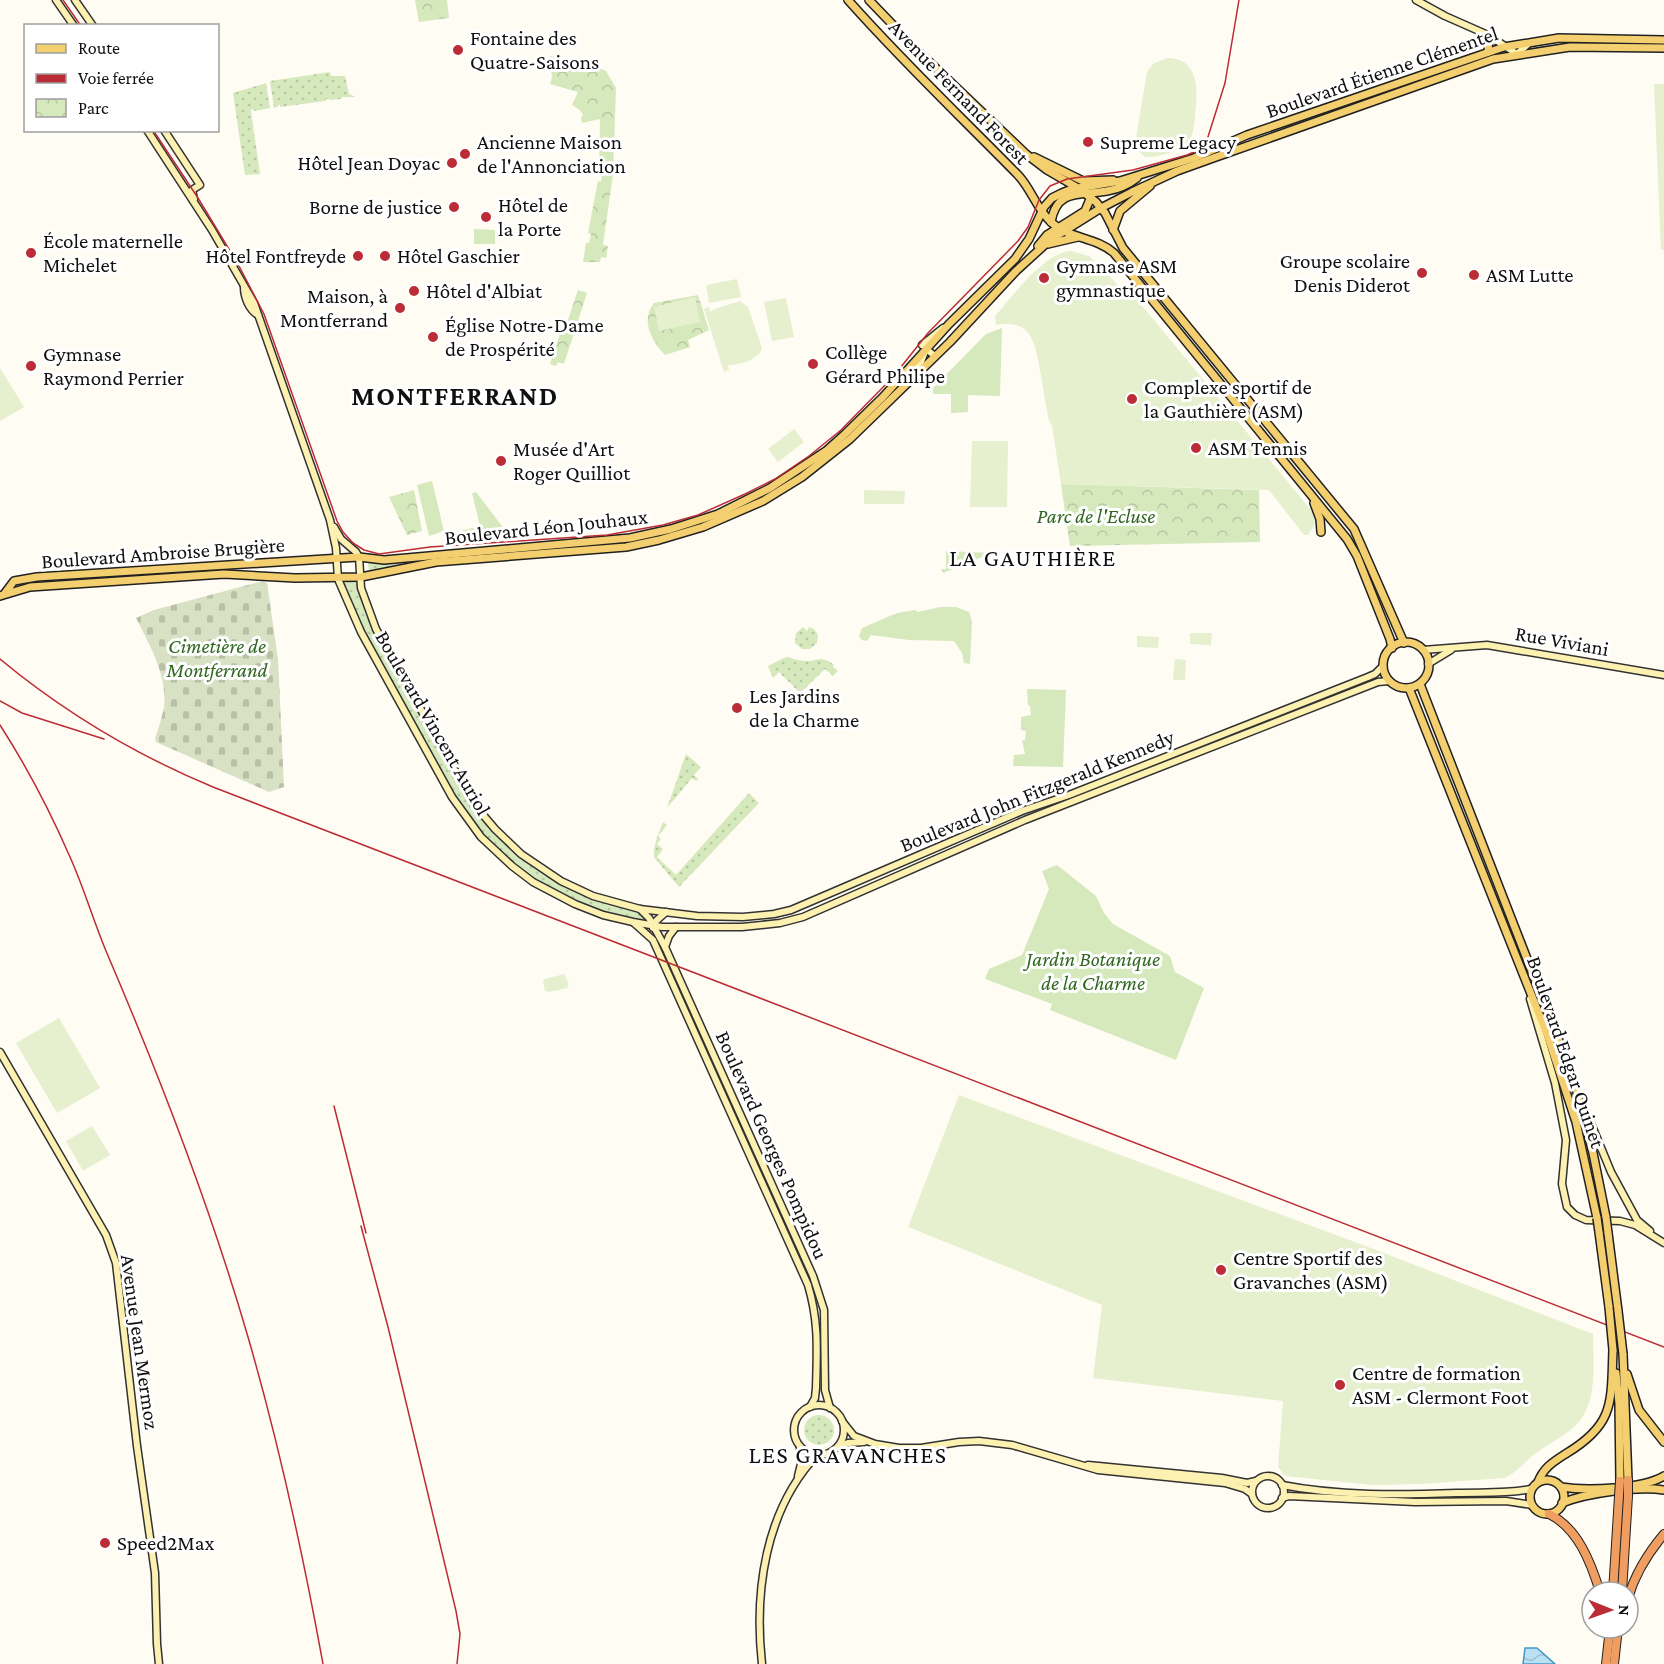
<svg xmlns="http://www.w3.org/2000/svg" width="1664" height="1664" viewBox="0 0 1664 1664" font-family="'Crimson Pro',serif">
	<defs>
		<pattern id="grass-dots" width="8" height="8" patternUnits="userSpaceOnUse" patternTransform="scale(1.5)"><rect width="8" height="8" fill="#d5e9bd"/><path d="M2 2h.1M6 6h.1" fill="none" stroke="#b6c7a1" stroke-width="1.8" stroke-linecap="round"/></pattern>
		<pattern id="cemetery-stones" width="16" height="16" patternUnits="userSpaceOnUse" patternTransform="scale(1.5)"><rect width="16" height="16" fill="#d9e1c4"/><path d="M2 7V4a2 2 0 0 1 4 0v3zM10 15v-3a2 2 0 0 1 4 0v3z" fill="#b9c0a7"/></pattern>
		<pattern id="park-crowns" width="20" height="18" patternUnits="userSpaceOnUse" patternTransform="scale(1.5)"><rect width="20" height="18" fill="#d5e9bd"/><path d="M2 6a3 3 0 1 1 6 0M12 15a3 3 0 1 1 6 0" fill="none" stroke="#b6c7a1"/></pattern>
		<pattern id="water-waves" width="16" height="10" patternUnits="userSpaceOnUse" patternTransform="scale(1.5)"><rect width="16" height="10" fill="#bae0f4"/><path d="M0 5q4-4 8 0t8 0" fill="none" stroke="#9fbfd0"/></pattern>
	</defs>
	<rect width="100%" height="100%" fill="#fffcf3"/>
	<g fill="url(#grass-dots)">
		<path d="M330,72L331,76H345L349,94L356,97H342L341,99L330,100L328,98L325,101L280,107V105H278V107L274,108L270,81Z"/>
		<path d="M266,83L270,108L255,111L252,109L251,111L260,174L245,175L233,93Z"/>
		<path d="M434,557V559L369,572L368,561Z"/>
		<path d="M358,580L362,602L381,645L460,789L482,820L515,853L546,876L568,888L604,903L633,910L645,918L643,921C559,905 499,864 452,793C437,769 424,742 411,717C387,673 362,629 343,583Z"/>
		<path d="M803,627L807,631L809,627L814,629L818,635L817,643L810,649H802L795,643L796,633Z"/>
		<path d="M786,657C792,658 799,661 806,661C819,661 822,655 834,665L833,667L838,671L833,676L825,669L800,693L779,672L773,678L768,666Z"/>
		<path d="M686,754L701,767L694,775L698,779L696,781L692,778L667,808Z"/>
		<path d="M749,793L759,803L679,887L654,857C653,845 659,833 663,822L667,825L658,836L661,839L657,844L663,849L657,857L676,875Z"/>
		<circle cx="819" cy="1430" r="15"/>
	</g>
	<path fill="url(#cemetery-stones)" d="M263,581L267,583L278,659L284,787L269,792L156,742L155,739C158,729 162,718 164,707C168,676 149,644 136,618L154,610Z"/>
	<g fill="url(#park-crowns)">
		<path d="M415,0H447L449,18L419,22Z"/>
		<path d="M550,56L602,69L606,71L616,88L613,175L603,245L608,246L606,258L601,257L600,262H583L586,243H589L591,234L588,233L598,181L601,182L602,176L599,175L600,119L582,123L581,118L583,115L580,110L572,105L578,92L550,84L552,77Z"/>
		<path d="M578,290L587,293L564,364L558,362L556,366L550,364L563,325H566L568,320Z"/>
		<path d="M698,295L709,330L688,340L690,347L665,355C652,341 640,321 654,303Z"/>
		<path d="M1061,484L1259,490L1260,542L1070,546Z"/>
		<path d="M414,490L422,531L407,535L389,497Z"/>
	</g>
	<g fill="#d5e9bd">
		<path d="M474,229L495,230V244H474Z"/>
		<path d="M1002,328L1000,396L968,395V412L951,413V394H933V388L986,334Z"/>
		<path d="M432,481L444,531L429,536L417,485Z"/>
		<path d="M476,492L508,534L451,538L450,534L480,526L472,493Z"/>
		<path d="M946,551L992,553L943,573L941,569H946Z"/>
		<path d="M940,607H956L969,612L972,621L970,664L964,663L962,653L954,641L909,640L871,635L867,641L862,640L859,636L862,628L897,613L915,610L918,612Z"/>
		<path d="M1027,689L1066,690L1063,767L1013,766L1014,755L1025,754L1022,740H1025L1026,731L1021,730V717L1031,715L1030,706L1028,705Z"/>
		<path d="M1057,865L1096,896L1104,913L1113,924L1170,956L1175,972L1204,988L1176,1060L1050,1010L1052,1004L985,979L989,969L1022,955L1049,889L1042,871Z"/>
	</g>
	<g fill="#e6f0cf">
		<path d="M1168,58C1200,58 1198,93 1195,116C1194,125 1194,135 1188,142C1180,151 1157,158 1145,157L1137,150L1135,144L1147,72L1154,63Z"/>
		<path d="M1654,84H1664V250H1661Z"/>
		<path d="M1071,251L1089,256L1120,287L1129,290L1311,510C1317,520 1315,526 1308,535H1304L1269,490L1061,484L1052,426L1049,421C1046,406 1043,390 1041,375C1035,346 1034,318 996,325L995,316C1013,296 1043,253 1071,251Z"/>
		<path d="M737,279L741,297L709,303L706,285Z"/>
		<path d="M695,297L700,322L659,331L654,307Z"/>
		<path d="M786,298L794,337L772,341L764,302Z"/>
		<path d="M740,301L748,307L762,348C759,360 739,365 728,365L729,370L724,372L704,309L709,307L710,312L715,309Z"/>
		<path d="M0,368L24,407L0,421Z"/>
		<path d="M794,429L804,442L778,462L768,449Z"/>
		<path d="M972,441H1008L1007,507H970Z"/>
		<path d="M864,490L905,491L904,504H864Z"/>
		<path d="M1190,633H1212L1211,645L1190,644Z"/>
		<path d="M1137,636L1159,637L1158,648L1137,647Z"/>
		<path d="M1175,659L1186,660L1185,680H1173Z"/>
		<path d="M564,974L569,984L567,988L549,992L545,991L543,981L545,979Z"/>
		<path d="M59,1018L100,1088L57,1113L16,1043Z"/>
		<path d="M959,1095L1371,1248L1593,1334C1593,1362 1598,1400 1578,1423C1567,1435 1550,1443 1536,1453C1525,1461 1518,1472 1504,1478L1422,1484L1372,1485L1285,1476L1278,1467L1283,1401L1093,1378L1102,1305L908,1227Z"/>
		<path d="M92,1126L110,1155L83,1171L66,1141Z"/>
	</g>
	<path fill="url(#water-waves)" stroke="#4398c9" stroke-width="1.5" d="M1525,1648H1537L1555,1664H1523Z"/>
	<g fill="none" stroke-linecap="round" stroke-linejoin="round">
		<defs>
			<g id="secondary">
				<path d="M56,0L74,26"/>
				<path d="M75,0L93,26"/>
				<path d="M1416,0L1445,16L1488,35L1517,54L1528,44"/>
				<path d="M147,130L212,230L254,303L330,520L336,548L338,579L361,632L452,797L481,837L512,866L533,882L575,904L603,915L633,922L662,927H742L780,923L803,917L1025,820L1378,682L1389,681"/>
				<path d="M164,130L200,185L192,190L194,199"/>
				<path d="M244,287C244,297 249,310 258,315"/>
				<path d="M922,345L943,328"/>
				<path d="M906,383L907,378L921,362L926,349L935,356"/>
				<path d="M334,527L341,539L356,552L359,557L361,588L376,629L473,803L495,829L521,854L561,881L593,896L640,909L697,916L743,917L774,914L791,910L1022,811L1069,795L1368,677L1375,674L1383,666"/>
				<path d="M1423,650L1487,645L1664,675"/>
				<path d="M1428,664L1451,650"/>
				<path d="M640,909L649,918L665,947L813,1276L824,1310L825,1390L830,1408"/>
				<path d="M634,923L653,940L808,1285C819,1322 817,1350 816,1388L815,1398L810,1407"/>
				<path d="M653,928L656,921L666,912"/>
				<path d="M665,947L669,936L676,927"/>
				<path d="M1530,999L1555,1083L1566,1140L1562,1184L1567,1207L1575,1215L1586,1220L1620,1221L1635,1225L1664,1243"/>
				<path d="M0,1052L106,1235L116,1263L137,1446L155,1573L157,1644L159,1664"/>
				<path d="M1583,1104L1611,1172L1637,1220L1650,1231"/>
				<circle cx="819" cy="1430" r="25"/>
				<path d="M842,1421L854,1436L875,1444L899,1448H921L959,1442L979,1441L1012,1445L1098,1470L1225,1483L1245,1489L1252,1494"/>
				<path d="M837,1448L848,1443L864,1442"/>
				<path d="M1088,1465L1222,1478L1247,1483L1256,1481"/>
				<path d="M798,1476L801,1464L800,1447"/>
				<circle cx="1268" cy="1492" r="16"/>
				<path d="M1282,1485C1338,1496 1400,1495 1457,1493C1482,1492 1507,1494 1531,1489"/>
				<path d="M1282,1498L1289,1496L1415,1502L1506,1501L1532,1505"/>
				<path d="M762,1664C754,1592 765,1510 817,1455"/>
			</g>
			<g id="primary">
				<path d="M848,0C902,61 961,117 1018,175C1032,190 1037,210 1052,223C1070,239 1096,237 1114,253L1347,539L1357,556L1390,639L1392,648"/>
				<path d="M869,0L916,49L1026,154L1047,170L1078,188L1096,202L1105,213L1123,248L1354,529L1404,643"/>
				<path d="M1488,52L1489,36"/>
				<path d="M1034,157L1083,181L1113,180"/>
				<path d="M1051,222C1057,188 1080,196 1107,191C1119,189 1128,185 1137,178"/>
				<path d="M1113,230L1120,211L1150,186"/>
				<path d="M1048,244L1078,237"/>
				<path d="M1038,246L1047,235L1085,211L1091,197"/>
				<path d="M1314,503L1320,519L1321,532"/>
				<path d="M5,593L14,581L37,577L325,559L359,557L384,560L630,538L671,529L718,514L770,488L826,451L845,434L883,397L949,324L1015,259L1029,239L1044,207L1052,198L1062,193L1072,189L1120,181L1194,158L1247,135L1504,47L1559,38L1664,40"/>
				<path d="M0,596L30,587L224,574L295,578L361,577L436,562L626,547L659,540L703,527L763,501L802,477L850,439L950,342L1016,271L1050,240L1101,208L1132,192L1177,171L1216,157L1493,59L1570,47L1664,48"/>
				<circle cx="1406" cy="665" r="23"/>
				<path d="M1420,684L1573,1077L1593,1153L1606,1217"/>
				<path d="M1409,688L1547,1034L1576,1122L1597,1218"/>
				<path d="M1599,1232L1609,1307"/>
				<path d="M1608,1233L1618,1311"/>
				<path d="M1623,1354L1628,1480"/>
				<path d="M1616,1373L1619,1404L1620,1481"/>
				<path d="M1627,1374L1639,1410L1664,1442"/>
				<circle cx="1547" cy="1497" r="17"/>
				<path d="M1538,1482C1544,1467 1553,1462 1567,1453C1615,1424 1611,1402 1613,1350"/>
				<path d="M1561,1487C1587,1491 1642,1489 1664,1476"/>
				<path d="M1562,1503C1586,1493 1638,1486 1664,1490"/>
			</g>
			<g id="highway">
				<path d="M1549,1514C1578,1528 1591,1563 1600,1592"/>
				<path d="M1613,1592L1619,1496"/>
				<path d="M1622,1592L1628,1496"/>
				<path d="M1628,1598C1635,1574 1648,1553 1664,1534"/>
				<path d="M1606,1664L1610,1628"/>
				<path d="M1614,1664L1618,1628"/>
			</g>
		</defs>
		<use href="#secondary" stroke="#323232" stroke-width="9"/>
		<use href="#primary" stroke="#212121" stroke-width="10"/>
		<use href="#highway" stroke="#212121" stroke-width="10"/>
		<use href="#secondary" stroke="#fcf1b1" stroke-width="6"/>
		<use href="#primary" stroke="#f3cf6f" stroke-width="7"/>
		<use href="#highway" stroke="#ef9d61" stroke-width="8"/>
		<g stroke="#bc2c37" stroke-width="1.5">
			<path d="M63,0L81,26"/>
			<path d="M153,130L198,198L238,264L264,314L337,521L343,532L353,543L364,550L379,554L430,547L607,535L663,525L698,515L745,494L775,479L809,456L841,430L893,377L928,333L1018,241L1028,227L1039,200L1050,186L1067,179L1133,170L1187,155L1201,149L1207,140L1225,83L1239,0"/>
		</g>
		<g stroke="#bc2c37" stroke-width="1.5">
			<path d="M0,659C64,712 136,755 213,787L1664,1347"/>
			<path d="M0,701L22,713L104,739"/>
			<path d="M0,725C27,767 50,811 70,857C84,888 93,920 106,951C160,1077 210,1206 248,1337C279,1444 303,1554 323,1664"/>
			<path d="M334,1106L366,1233"/>
			<path d="M361,1226L388,1327L456,1611L460,1634L457,1664"/>
		</g>
		<defs>
			<g id="primary-bridge">
				<path d="M1606,1217L1608,1233"/>
				<path d="M1597,1218L1599,1232"/>
				<path d="M1609,1307L1613,1350"/>
				<path d="M1618,1311L1623,1354"/>
			</g>
			<g id="highway-bridge">
				<path d="M1619,1496L1620,1481"/>
				<path d="M1628,1496V1480"/>
			</g>
		</defs>
		<use href="#primary-bridge" stroke="#212121" stroke-width="10" stroke-linecap="butt"/>
		<use href="#highway-bridge" stroke="#212121" stroke-width="10" stroke-linecap="butt"/>
		<use href="#primary-bridge" stroke="#f3cf6f" stroke-width="7"/>
		<use href="#highway-bridge" stroke="#ef9d61" stroke-width="8"/>
	</g>
	<g fill="#bc2c37" stroke="#fff" stroke-width="2">
		<circle cx="458" cy="50" r="6"/>
		<circle cx="1088" cy="142" r="6"/>
		<circle cx="465" cy="154" r="6"/>
		<circle cx="452" cy="163" r="6"/>
		<circle cx="454" cy="207" r="6"/>
		<circle cx="486" cy="217" r="6"/>
		<circle cx="31" cy="253" r="6"/>
		<circle cx="358" cy="256" r="6"/>
		<circle cx="385" cy="256" r="6"/>
		<circle cx="1422" cy="273" r="6"/>
		<circle cx="1474" cy="275" r="6"/>
		<circle cx="1044" cy="278" r="6"/>
		<circle cx="414" cy="291" r="6"/>
		<circle cx="400" cy="308" r="6"/>
		<circle cx="433" cy="337" r="6"/>
		<circle cx="813" cy="364" r="6"/>
		<circle cx="31" cy="366" r="6"/>
		<circle cx="1132" cy="399" r="6"/>
		<circle cx="1196" cy="448" r="6"/>
		<circle cx="501" cy="461" r="6"/>
		<circle cx="737" cy="708" r="6"/>
		<circle cx="1221" cy="1270" r="6"/>
		<circle cx="1340" cy="1385" r="6"/>
		<circle cx="105" cy="1543" r="6"/>
	</g>
	<g text-anchor="middle" stroke-width="6" stroke-linejoin="round" paint-order="stroke">
		<g font-size="21" fill="#101010" stroke="#fff" text-anchor="start">
			<text x="470" y="45">Fontaine des<tspan x="470" dy="24">Quatre-Saisons</tspan></text>
			<text x="477" y="149">Ancienne Maison<tspan x="477" dy="24">de l'Annonciation</tspan></text>
			<text x="1100" y="149">Supreme Legacy</text>
			<text x="440" y="170" text-anchor="end">Hôtel Jean Doyac</text>
			<text x="498" y="212">Hôtel de<tspan x="498" dy="24">la Porte</tspan></text>
			<text x="442" y="214" text-anchor="end">Borne de justice</text>
			<text x="43" y="248">École maternelle<tspan x="43" dy="24">Michelet</tspan></text>
			<text x="346" y="263" text-anchor="end">Hôtel Fontfreyde</text>
			<text x="397" y="263">Hôtel Gaschier</text>
			<text x="1410" y="268" text-anchor="end">Groupe scolaire<tspan x="1410" dy="24">Denis Diderot</tspan></text>
			<text x="1056" y="273">Gymnase ASM<tspan x="1056" dy="24">gymnastique</tspan></text>
			<text x="1486" y="282">ASM Lutte</text>
			<text x="426" y="298">Hôtel d'Albiat</text>
			<text x="388" y="303" text-anchor="end">Maison, à<tspan x="388" dy="24">Montferrand</tspan></text>
			<text x="445" y="332">Église Notre-Dame<tspan x="445" dy="24">de Prospérité</tspan></text>
			<text x="825" y="359">Collège<tspan x="825" dy="24">Gérard Philipe</tspan></text>
			<text x="43" y="361">Gymnase<tspan x="43" dy="24">Raymond Perrier</tspan></text>
			<text x="1144" y="394">Complexe sportif de<tspan x="1144" dy="24">la Gauthière (ASM)</tspan></text>
			<text x="1208" y="455">ASM Tennis</text>
			<text x="513" y="456">Musée d'Art<tspan x="513" dy="24">Roger Quilliot</tspan></text>
			<text x="749" y="703">Les Jardins<tspan x="749" dy="24">de la Charme</tspan></text>
			<text x="1233" y="1265">Centre Sportif des<tspan x="1233" dy="24">Gravanches (ASM)</tspan></text>
			<text x="1352" y="1380">Centre de formation<tspan x="1352" dy="24">ASM - Clermont Foot</tspan></text>
			<text x="117" y="1550">Speed2Max</text>
		</g>
		<g font-size="21" fill="#101010" stroke="#fff">
			<text transform="translate(1382 72) rotate(-19)" y="7">Boulevard Étienne Clémentel</text>
			<text transform="translate(959 92) rotate(46)" y="7">Avenue Fernand Forest</text>
			<text transform="translate(546 527) rotate(-6)" y="7">Boulevard Léon Jouhaux</text>
			<text transform="translate(163 553) rotate(-4)" y="7">Boulevard Ambroise Brugière</text>
			<text transform="translate(1562 641) rotate(10)" y="7">Rue Viviani</text>
			<text transform="translate(433 723) rotate(60)" y="7">Boulevard Vincent Auriol</text>
			<text transform="translate(1037 791) rotate(-22)" y="7">Boulevard John Fitzgerald Kennedy</text>
			<text transform="translate(1566 1052) rotate(71)" y="7">Boulevard Edgar Quinet</text>
			<text transform="translate(772 1145) rotate(66)" y="7">Boulevard Georges Pompidou</text>
			<text transform="translate(140 1342) rotate(82)" y="7">Avenue Jean Mermoz</text>
		</g>
		<g font-size="21" font-style="italic" fill="#326721" stroke="#fff">
			<text x="1096" y="523">Parc de l'Ecluse</text>
			<text x="217" y="653">Cimetière de<tspan x="217" dy="24">Montferrand</tspan></text>
			<text x="1093" y="966">Jardin Botanique<tspan x="1093" dy="24">de la Charme</tspan></text>
		</g>
		<g font-size="24" letter-spacing="1.5" fill="#101010" stroke="#fff">
			<text x="1033" y="566">LA GAUTHIÈRE</text>
			<text x="848" y="1463">LES GRAVANCHES</text>
		</g>
		<g font-size="27" font-weight="bold" letter-spacing="1.5" fill="#101010" stroke="#fff">
			<text x="455" y="405">MONTFERRAND</text>
		</g>
	</g>
	<rect x="24" y="24" width="195" height="108" fill="#ffffff" stroke="#9f9f9f" stroke-width="1.5"/>
	<rect x="36" y="44" width="30" height="9" fill="#f3cf6f" stroke="#9f9f9f" stroke-width="1.5"/>
	<text x="78" y="54" font-size="18" fill="#101010">Route</text>
	<rect x="36" y="74" width="30" height="9" fill="#bc2c37" stroke="#9f9f9f" stroke-width="1.5"/>
	<text x="78" y="84" font-size="18" fill="#101010">Voie ferrée</text>
	<rect x="36" y="99" width="30" height="18" fill="url(#park-crowns)" stroke="#9f9f9f" stroke-width="1.5"/>
	<text x="78" y="114" font-size="18" fill="#101010">Parc</text>
	<g transform="translate(1610 1610) rotate(91)"><circle r="28" fill="#ffffff" stroke="#9f9f9f" stroke-width="1.5"/>
	<path d="M0-4.5L10 22L0 15L-10 22Z" fill="#bc2c37"/>
	<text y="-9" font-size="16" font-weight="bold" text-anchor="middle" fill="#101010">N</text>
	</g>
</svg>
